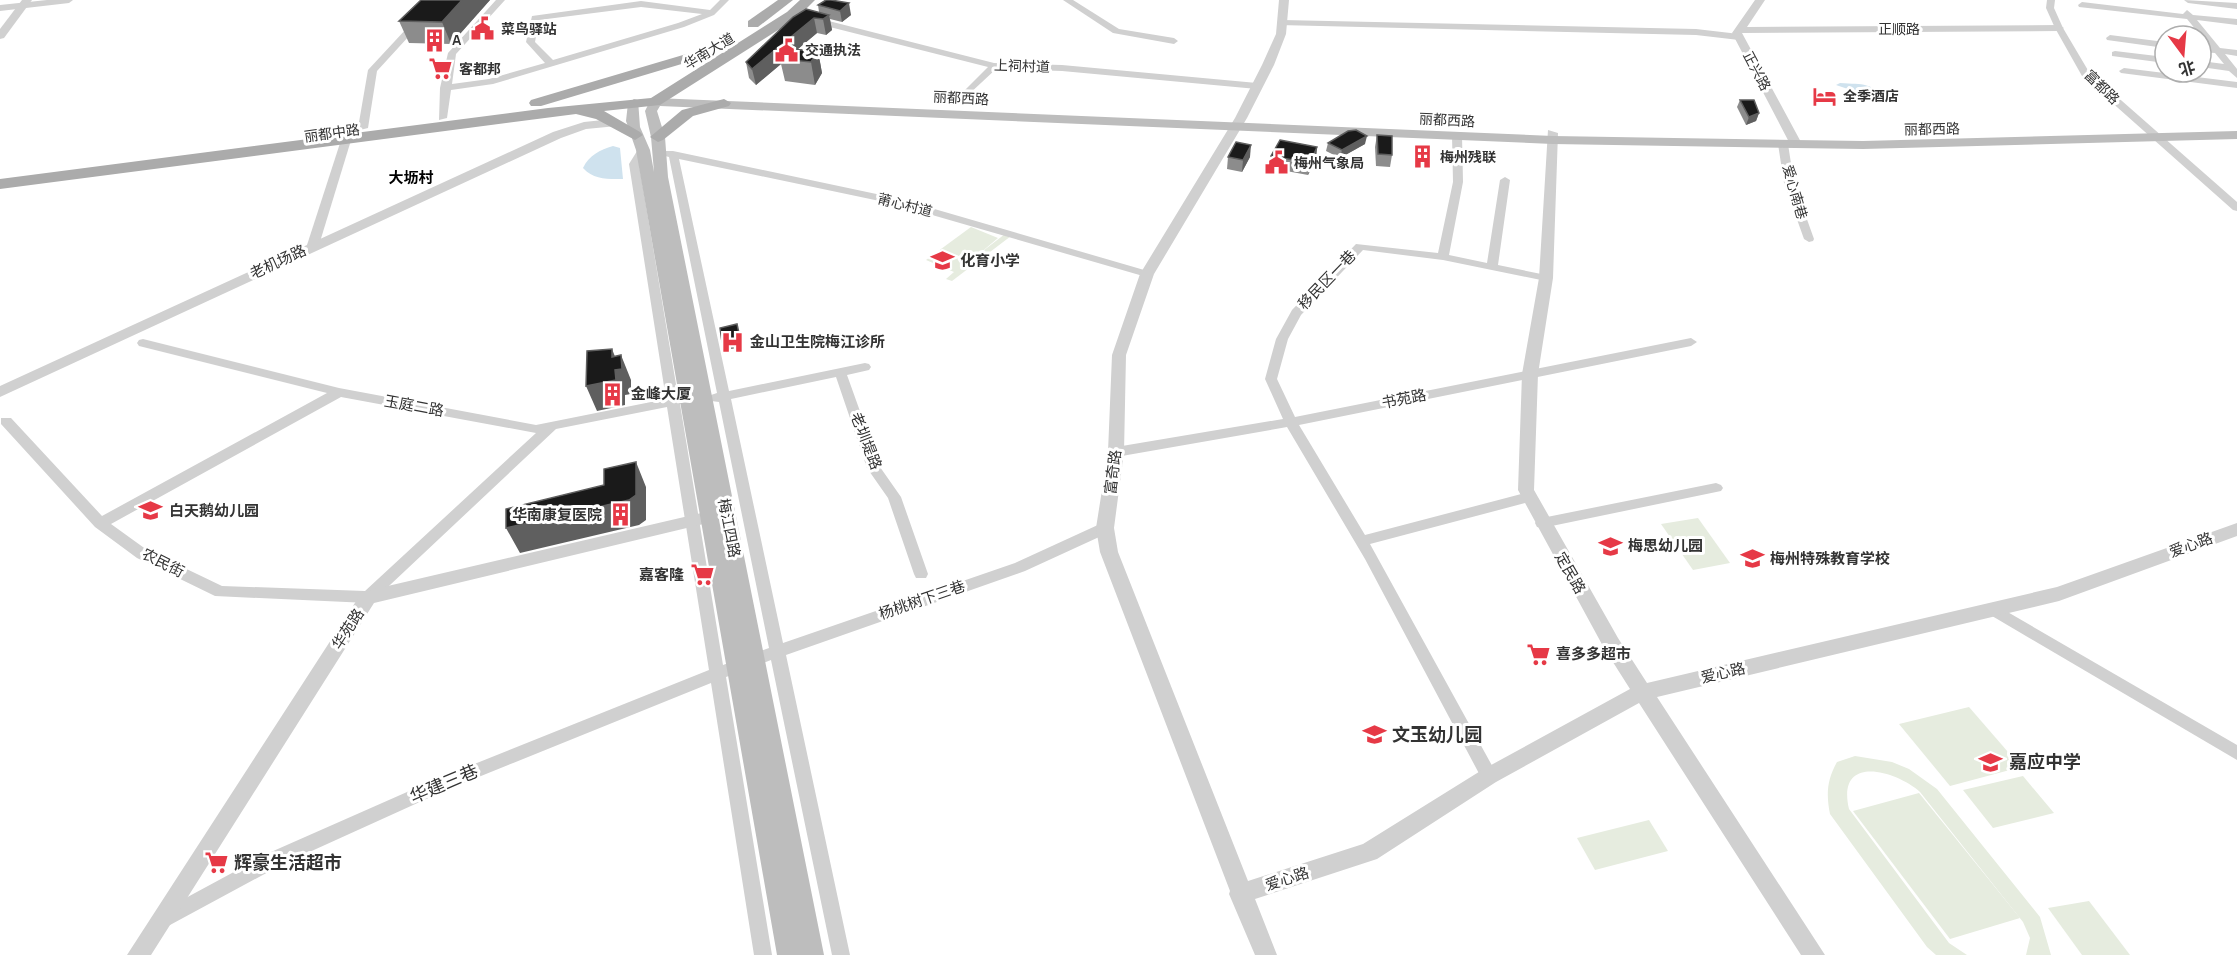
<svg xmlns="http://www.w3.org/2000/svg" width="2237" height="955" viewBox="0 0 2237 955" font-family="Manrope,'Noto Sans SC',sans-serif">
	<rect width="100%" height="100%" fill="#fff"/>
	<g fill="#e6ecdf">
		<path d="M971,227L998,238L979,254L1005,234L1011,236L952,281L946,279L954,272L926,260Z"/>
		<path d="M1698,518L1730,563L1693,570L1661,524Z"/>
		<path d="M1969,707L2021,767L1950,786L1899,724Z"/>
		<path d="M1855,756L1892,762L1909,769L1937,789L2040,917L2051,955H2026L2030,938L2023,922L1920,792C1895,770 1836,754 1849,809L1949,943L1967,955H1936L1927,947L1830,814C1826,794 1827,780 1837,762Z"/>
		<path d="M2023,776L2054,813L1993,828L1963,790Z"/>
		<path d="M1919,793L2020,918L1950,939L1853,811Z"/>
		<path d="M1649,820L1668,851L1595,870L1577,838Z"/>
		<path d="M2089,901L2130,955H2082L2048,908Z"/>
	</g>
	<g fill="#cfe2ee">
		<path d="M1840,83C1864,85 1871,81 1887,102L1836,85Z"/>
		<path d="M613,146L620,148L623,179C607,179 594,180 583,168C589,155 600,150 613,146Z"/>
	</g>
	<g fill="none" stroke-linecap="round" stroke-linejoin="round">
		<g fill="#d0d0d0" fill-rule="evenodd">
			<path d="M47,0H73L69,3L0,11V5Z"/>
			<path d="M433,0H442L377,71L368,128L360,130L358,128L368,70Z"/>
			<path d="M496,0H505L456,54L452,84L489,79L545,63L526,42L532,16L641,1L710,10L720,0H729L714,15L684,27L493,84L451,90L447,118L439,120L440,88L448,53ZM641,7L702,14L678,23L553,60L535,42L539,20Z"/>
			<path d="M1063,0H1073L1119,29L1174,38L1178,41L1174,44L1113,33Z"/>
			<path d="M2047,0H2055L2054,8L2063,28L2089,72L2237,202V211L2233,210L2082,76L2055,28L2046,8Z"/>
			<path d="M2184,0L2237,3V9L2188,3Z"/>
			<path d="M2082,2L2183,14L2187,10L2193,15L2237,19V25L2197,20L2220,48L2237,50V56L2225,54L2237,69V78L2229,71L2201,67V61L2224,64L2215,53L2201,52V46L2210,47L2187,19L2079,7L2078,5Z"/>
			<path d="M813,17L994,63L1062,65L1257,83L1262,86L1257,89L1062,71L996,69L967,96L964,95V91L988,67L810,22V18Z"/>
			<path d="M1282,20L1696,29L1739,34L1743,37L1739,40L1696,35L1279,25L1278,23Z"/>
			<path d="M2110,35L2165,42V48L2107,40L2106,38Z"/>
			<path d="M2115,51L2165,57V63L2112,56V52Z"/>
			<path d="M2124,68L2237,82V88L2121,73L2119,71Z"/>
			<path d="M1457,132L1462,135L1463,182L1449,255L1487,263L1500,180L1505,177L1510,180L1498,265L1546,275L1552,278L1546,281L1443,260L1363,250L1301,315L1288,339L1277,379L1295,417L1691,338L1697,342L1691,346L1299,425L1365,535L1529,492L1536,497L1529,502L1370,544L1495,771L1497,776L1495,781L1489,783L1483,781L1365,559L1287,427L1116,457L1109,452L1116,447L1283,419L1265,379L1276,339L1292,310L1356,244L1438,253L1453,182L1452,135Z"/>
			<path d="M347,134L352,137L319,245L317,247H309L307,245L342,137Z"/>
			<path d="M1783,141L1788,144L1794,183L1814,239L1813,241L1809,242L1804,239L1784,183L1778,144Z"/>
			<path d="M643,147L648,150L639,164L678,396L684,397L686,400L680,404L723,665L769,648L719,402L711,401L709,398L711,395L717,393L669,157L661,155V151H673L900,199L1151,272L1153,274L1147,277L1143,276L894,204L679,159L729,391L865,363L869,364L871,367L869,370L847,375L880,467L901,497L928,574L926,578H916L914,574L888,498L867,468L836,377L731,399L783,643L1015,563L1100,524H1110L1112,528L1110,532L1025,571L786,655L850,955H832L771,660L726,677L772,955H754L711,683L444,791L283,864L170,925L164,928L158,925L155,919L158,913L271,852L432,781L709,670L667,407L556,429L373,601L368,603L215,596L137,558L95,527L1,424V418H11L102,516L327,393L139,346L137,343L139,340L143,339L339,388L536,425L666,399L629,164L639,148ZM341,397L536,433L365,591L222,586L147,550L111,524Z"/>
			<path d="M1716,483L1721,485L1723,488L1721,491L1542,528L1537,527L1535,523L1537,519L1542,518Z"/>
			<path d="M1992,603L2237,745V760L1987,613L1985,609L1987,605Z"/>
		</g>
		<g fill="#d0d0d0" fill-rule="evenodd">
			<path d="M22,0H32L4,38L0,39V29Z"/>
			<path d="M1279,0H1289L1286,34L1274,65L1247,118L1154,274L1126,355L1124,452L1114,528L1118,552L1248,881L1363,844L1482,770L1630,689L1604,648L1518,490L1522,374L1539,278L1548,130L1558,133L1553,278L1538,374L1534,490L1618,638L1647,683L2057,587L2237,523V536L2059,601L1657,697L1825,955H1801L1639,703L1496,782L1377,859L1255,899L1277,955H1255L1229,894L1230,891L1100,552L1096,528L1108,452L1112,355L1140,274L1235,118L1262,65L1276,34Z"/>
			<path d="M1755,0H1765L1747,27L2059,25L2064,28L2059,31L1742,33L1802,144L1796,148L1790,144L1732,33Z"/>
			<path d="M613,119L619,123L617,126L586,129L561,138L0,397V386L553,132L584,122Z"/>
			<path d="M710,511L716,513L719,517L716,521L374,603L151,955H127L362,592Z"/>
		</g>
		<path fill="#bdbdbd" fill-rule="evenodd" d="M655,98L1553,136L1863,141L2237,131V139L1863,149L1553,144L660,106L657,111L665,137L668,177L824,955H777L636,150L626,121L628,103L634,99L638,100L640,127L650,150L654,172L651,137L645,111L651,99Z"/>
		<g fill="#ababab" fill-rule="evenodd">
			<path d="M778,0H793L758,27H748V21Z"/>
			<path d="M800,0H815L797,18L660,105L604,111L640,132L643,135L635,140L596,119L576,114L0,189V179L548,108L651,98L787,12Z"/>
			<path d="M710,47L715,48V54L541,106H531L529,103L531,100Z"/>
			<path d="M724,99L731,103L729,106L693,116L663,140L658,142L650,137L682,110Z"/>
		</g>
	</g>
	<g fill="#8c8c8c">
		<path d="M421,0H490L451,44L409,43L399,21Z"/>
		<path d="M826,0L851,15L842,22L830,19L832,30L826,35L817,33L798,49L818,51L822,73L815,85L785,81L781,64L756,85L749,78L746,62L819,12L818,5Z"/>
		<path d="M1740,100L1759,113L1756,121L1746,125L1737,107Z"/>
		<path d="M1377,135L1392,155L1390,167L1376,166L1375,147Z"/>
		<path d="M1328,143L1365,144L1340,158L1326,151Z"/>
		<path d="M1317,147L1316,159L1308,175L1270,168L1271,156Z"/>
		<path d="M1228,157H1250L1242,172L1227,169Z"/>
	</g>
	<g fill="#5f5f5f">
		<path d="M462,0H490L451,44L442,22Z"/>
		<path d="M849,3L851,15L842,22L840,11Z"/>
		<path d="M829,15L832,30L826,35L823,19Z"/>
		<path d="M814,18L817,33L786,59H780L781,64L756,85L752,69Z"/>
		<path d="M818,51L822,73L815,85L811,62Z"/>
		<path d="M1759,113L1756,121L1746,125L1749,117Z"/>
		<path d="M1367,136L1365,144L1340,158L1342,150Z"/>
		<path d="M1251,145L1250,157L1242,172L1243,160Z"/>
		<path d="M1317,147L1316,159L1308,175L1310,163Z"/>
		<path d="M737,324L742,347L725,350L722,342Z"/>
		<path d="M612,349L620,369L621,355L631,380V394L625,395V405L597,411L586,386L612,357Z"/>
		<path d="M636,462L646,487V520L639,525L520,553L506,528L629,500Z"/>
	</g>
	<g fill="#1a1a1a" stroke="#5f5f5f" stroke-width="1.5">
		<path d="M421,0H462L442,22L399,21Z"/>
		<path d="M826,0H831L849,3L840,11L818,5Z"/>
		<path d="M806,9L829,15L823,19L814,18L752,69L746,62L793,17Z"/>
		<path d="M787,49L818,51L811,62L780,59Z"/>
		<path d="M1740,100H1754L1759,113L1749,117Z"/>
		<path d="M1356,130L1367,136L1342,150L1328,143L1348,131Z"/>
		<path d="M1377,135L1392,136V155L1378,154Z"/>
		<path d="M1280,140L1317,147L1310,163L1271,156Z"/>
		<path d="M1236,142L1251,145L1243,160L1228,157Z"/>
		<path d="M737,324L740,338L722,342L720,328Z"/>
		<path d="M612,349V357L621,355L622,369L615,370L616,380L586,386L587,351Z"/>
		<path d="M636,462V495L629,500L506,528V509L604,485V469Z"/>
	</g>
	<defs>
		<symbol id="civic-bare" viewBox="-9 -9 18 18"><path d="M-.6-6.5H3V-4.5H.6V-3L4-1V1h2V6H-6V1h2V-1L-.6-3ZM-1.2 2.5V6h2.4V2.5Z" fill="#e63946" stroke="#fff" stroke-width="2.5" paint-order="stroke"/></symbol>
		<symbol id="building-bare" viewBox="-9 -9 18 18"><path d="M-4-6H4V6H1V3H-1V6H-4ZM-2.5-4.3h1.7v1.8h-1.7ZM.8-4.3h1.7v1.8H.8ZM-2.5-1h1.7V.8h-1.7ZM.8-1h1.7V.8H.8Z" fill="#e63946" stroke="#fff" stroke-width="2.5" paint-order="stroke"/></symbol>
		<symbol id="supermarket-bare" viewBox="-9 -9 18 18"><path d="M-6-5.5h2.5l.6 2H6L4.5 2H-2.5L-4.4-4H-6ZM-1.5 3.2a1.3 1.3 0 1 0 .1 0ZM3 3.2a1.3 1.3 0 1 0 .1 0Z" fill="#e63946" stroke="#fff" stroke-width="2.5" paint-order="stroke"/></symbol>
		<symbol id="hotel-bare" viewBox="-9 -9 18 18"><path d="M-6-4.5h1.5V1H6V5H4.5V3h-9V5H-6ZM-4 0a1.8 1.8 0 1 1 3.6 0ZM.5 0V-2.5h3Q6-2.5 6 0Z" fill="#e63946" stroke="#fff" stroke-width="2.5" paint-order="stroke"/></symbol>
		<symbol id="school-bare" viewBox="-9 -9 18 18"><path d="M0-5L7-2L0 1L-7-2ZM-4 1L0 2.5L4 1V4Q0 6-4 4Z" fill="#e63946" stroke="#fff" stroke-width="2.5" paint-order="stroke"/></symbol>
		<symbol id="hospital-bare" viewBox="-9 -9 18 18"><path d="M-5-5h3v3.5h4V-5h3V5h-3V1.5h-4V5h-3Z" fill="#e63946" stroke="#fff" stroke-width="2.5" paint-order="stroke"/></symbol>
	</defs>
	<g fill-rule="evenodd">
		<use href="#civic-bare" x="466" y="12" width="33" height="33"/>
		<use href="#building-bare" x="418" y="24" width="33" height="33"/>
		<use href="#civic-bare" x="770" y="34" width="33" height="33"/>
		<use href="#supermarket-bare" x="424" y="52" width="33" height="33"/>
		<use href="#hotel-bare" x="1808" y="80" width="33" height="33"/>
		<use href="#building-bare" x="1406" y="140" width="33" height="33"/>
		<use href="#civic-bare" x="1260" y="146" width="33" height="33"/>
		<use href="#school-bare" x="926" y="244" width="33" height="33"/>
		<use href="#hospital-bare" x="716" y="326" width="33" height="33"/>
		<use href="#building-bare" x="596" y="378" width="33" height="33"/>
		<use href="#school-bare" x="134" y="494" width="33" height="33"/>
		<use href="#building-bare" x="604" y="498" width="33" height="33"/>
		<use href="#school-bare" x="1594" y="530" width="33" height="33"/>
		<use href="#school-bare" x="1736" y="542" width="33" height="33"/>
		<use href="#supermarket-bare" x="686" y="558" width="33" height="33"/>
		<use href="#supermarket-bare" x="1522" y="638" width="33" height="33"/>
		<use href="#school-bare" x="1358" y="718" width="33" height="33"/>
		<use href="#school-bare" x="1974" y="746" width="33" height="33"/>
		<use href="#supermarket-bare" x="200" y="846" width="33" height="33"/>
	</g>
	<g text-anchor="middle" stroke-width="6" stroke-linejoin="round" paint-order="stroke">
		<g font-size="14" font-weight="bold" fill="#333" stroke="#fff" text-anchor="start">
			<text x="501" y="34">菜鸟驿站</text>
			<text x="452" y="45">A</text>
			<text x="805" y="55">交通执法</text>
			<text x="459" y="74">客都邦</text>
			<text x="1843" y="101">全季酒店</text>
			<text x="1440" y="162">梅州残联</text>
			<text x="1294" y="168">梅州气象局</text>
		</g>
		<g font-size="14" fill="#333" stroke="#fff">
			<text x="1899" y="34">正顺路</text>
			<text transform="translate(709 51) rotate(-31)" y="5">华南大道</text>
			<text transform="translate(1022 66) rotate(2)" y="5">上祠村道</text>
			<text transform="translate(1757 71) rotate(62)" y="5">正兴路</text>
			<text transform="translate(2102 87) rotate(44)" y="5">富都路</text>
			<text transform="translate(961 98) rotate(3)" y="5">丽都西路</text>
			<text transform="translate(1447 120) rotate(3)" y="5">丽都西路</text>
			<text transform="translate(1932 129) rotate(-1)" y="5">丽都西路</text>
			<text transform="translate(332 133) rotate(-8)" y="5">丽都中路</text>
			<text transform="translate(1795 192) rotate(74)" y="5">爱心南巷</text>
			<text transform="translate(905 205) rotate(14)" y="5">莆心村道</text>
		</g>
		<g font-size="15" font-weight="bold" fill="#000" stroke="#fff">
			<text x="411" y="183">大坜村</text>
		</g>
		<g font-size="15" font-weight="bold" fill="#333" stroke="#fff" text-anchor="start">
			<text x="960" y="266">化育小学</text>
			<text x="750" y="347">金山卫生院梅江诊所</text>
			<text x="631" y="399">金峰大厦</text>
			<text x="169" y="516">白天鹅幼儿园</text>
			<text x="602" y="520" text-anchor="end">华南康复医院</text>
			<text x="1628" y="551">梅思幼儿园</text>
			<text x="1770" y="564">梅州特殊教育学校</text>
			<text x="684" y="580" text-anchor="end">嘉客隆</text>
			<text x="1556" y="659">喜多多超市</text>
		</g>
		<g font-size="15" fill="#333" stroke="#fff">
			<text transform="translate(278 262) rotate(-25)" y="5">老机场路</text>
			<text transform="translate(1327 280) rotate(-46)" y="5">移民区一巷</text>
			<text transform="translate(1404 399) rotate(-11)" y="5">书苑路</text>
			<text transform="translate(414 406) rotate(10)" y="5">玉庭二路</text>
			<text transform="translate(866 441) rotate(69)" y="5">老圳堤路</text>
			<text transform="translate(1113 472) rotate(-83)" y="5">富奇路</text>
			<text transform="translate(729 528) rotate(79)" y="5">梅江四路</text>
			<text transform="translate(2191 545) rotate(-20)" y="5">爱心路</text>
			<text transform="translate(163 563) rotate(27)" y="5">农民街</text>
			<text transform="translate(1570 573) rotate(60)" y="5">定民路</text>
			<text transform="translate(922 600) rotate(-19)" y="5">杨桃树下三巷</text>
			<text transform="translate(348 629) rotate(-57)" y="5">华苑路</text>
			<text transform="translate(1723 673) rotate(-13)" y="5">爱心路</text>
			<text transform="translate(1287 879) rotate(-18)" y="5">爱心路</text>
		</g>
		<g font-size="18" font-weight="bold" fill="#333" stroke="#fff" text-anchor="start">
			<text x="1392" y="741">文玉幼儿园</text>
			<text x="2009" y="768">嘉应中学</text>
			<text x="234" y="869">辉豪生活超市</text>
		</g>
		<g font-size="18" fill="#333" stroke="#fff">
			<text transform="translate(444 784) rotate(-23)" y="6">华建三巷</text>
		</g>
	</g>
	<g transform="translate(2183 54) rotate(164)"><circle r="28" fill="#ffffff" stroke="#adadad" stroke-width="1.5"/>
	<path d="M0-4.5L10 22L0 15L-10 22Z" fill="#e63946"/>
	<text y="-9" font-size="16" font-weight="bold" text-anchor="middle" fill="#333333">北</text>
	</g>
</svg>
